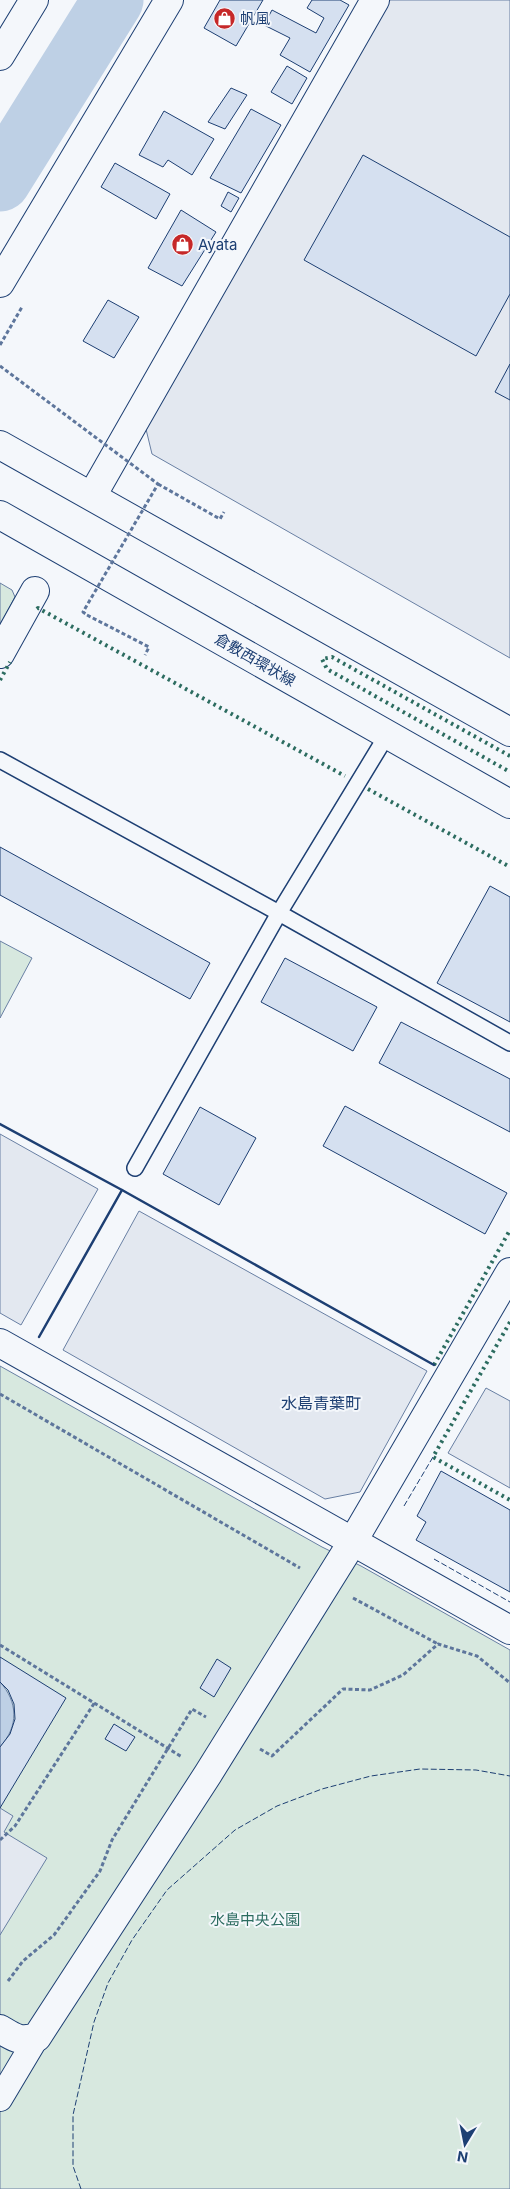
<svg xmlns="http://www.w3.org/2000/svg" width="510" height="2189" viewBox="0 0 510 2189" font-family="Inter,'Noto Sans JP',sans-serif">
	<rect width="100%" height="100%" fill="#f4f7fb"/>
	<g fill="#d7e8df" stroke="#687fa3">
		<path d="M0,583L12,590L15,597L0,625Z"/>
		<path d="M0,941L32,958L0,1018Z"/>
		<path d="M0,1366L322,1547L361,1566L510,1650V2189H0Z"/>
	</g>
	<g fill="#e3e8f0" stroke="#687fa3">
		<path d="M390,0H510V658L152,454L145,425Z"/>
		<path d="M0,1134L98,1189L21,1325L0,1313Z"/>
		<path d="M139,1211L427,1371L360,1492L325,1499L63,1350Z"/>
		<path d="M486,1388L510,1401V1488L448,1453Z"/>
		<path d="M0,1808L13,1816L4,1832L47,1858L0,1935Z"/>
	</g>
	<path fill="#bed0e5" stroke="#687fa3" d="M0,1682C18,1702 19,1726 0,1747Z"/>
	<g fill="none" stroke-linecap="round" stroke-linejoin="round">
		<path stroke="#bed0e5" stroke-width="10" d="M0,138L89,0"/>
		<path stroke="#bed0e5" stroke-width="61" d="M0,181L113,0"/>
	</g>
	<g fill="#d5e0f0" stroke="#1d3f73">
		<path d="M220,0H263L236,46L204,28Z"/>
		<path d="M312,0H340L349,5L310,72L280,55L290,38L264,25L272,10L316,33L324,18L307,8Z"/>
		<path d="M287,66L307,78L292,104L271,92Z"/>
		<path d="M231,88L247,95L225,129L208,122Z"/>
		<path d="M251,109L281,125L241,193L210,178Z"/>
		<path d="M164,111L214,139L192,175L168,160L163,167L139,155Z"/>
		<path d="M363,155L510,237V294L476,356L304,260Z"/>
		<path d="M115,163L170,194L156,219L101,187Z"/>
		<path d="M228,192L239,198L231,212L221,206Z"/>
		<path d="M181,210L216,232L182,286L148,268Z"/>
		<path d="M108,300L139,317L114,358L83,341Z"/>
		<path d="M510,364V400L495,392Z"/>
		<path d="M0,847L210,963L190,999L0,895Z"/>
		<path d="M490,886L510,897V1022L437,983Z"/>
		<path d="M285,958L377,1007L353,1051L261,1002Z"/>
		<path d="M401,1022L510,1079V1132L379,1063Z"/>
		<path d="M345,1106L507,1193L485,1234L323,1146Z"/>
		<path d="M200,1107L256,1138L219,1205L163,1174Z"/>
		<path d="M441,1471L510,1510V1592L416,1540L426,1522L417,1516Z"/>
		<path d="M0,1657L66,1698L0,1808V1747L10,1734L15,1719L14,1704L8,1690L0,1682Z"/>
		<path d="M217,1659L231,1668L214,1697L200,1688Z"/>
		<path d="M114,1724L135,1737L126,1751L105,1739Z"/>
	</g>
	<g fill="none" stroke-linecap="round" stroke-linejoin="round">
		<defs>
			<g id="service">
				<path d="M0,760L279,913L510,1043"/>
				<path d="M135,1168L279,913L387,735"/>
			</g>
			<path id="pedestrian" d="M0,2099L37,2037"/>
			<g id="minor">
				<path d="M92,496L375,0"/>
				<path d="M0,654L35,591"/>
				<path d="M0,1343L510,1630"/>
				<path d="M0,2029C15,2038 19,2042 37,2037L208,1774L353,1541L510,1272"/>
			</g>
			<g id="tertiary">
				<path d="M0,56L34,0"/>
				<path d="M0,283L169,0"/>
			</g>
			<g id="secondary">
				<path d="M0,445L510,732"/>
				<path d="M0,515L510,804"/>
			</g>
		</defs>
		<use href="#service" stroke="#1d3f73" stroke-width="18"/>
		<use href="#pedestrian" stroke="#1d3f73" stroke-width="26"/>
		<use href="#minor" stroke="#1d3f73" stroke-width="30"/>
		<use href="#tertiary" stroke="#1d3f73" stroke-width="30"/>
		<use href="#secondary" stroke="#1d3f73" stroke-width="30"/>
		<g stroke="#5e769c" stroke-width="3" stroke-dasharray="4 2.5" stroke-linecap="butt">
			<path d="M0,345L22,307"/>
			<path d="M158,484L220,519L224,512"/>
			<path d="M87,615L149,647L145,655"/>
			<path d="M0,1394L300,1568"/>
			<path d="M353,1598L438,1644"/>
			<path d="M0,1645L182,1757"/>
			<path d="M260,1749L272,1756L343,1689L370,1690L403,1675L438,1644L477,1656L510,1683"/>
			<path d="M0,1840L15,1826L95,1702"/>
			<path d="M8,1981L23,1961L54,1935L100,1871L112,1840L192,1709L206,1717"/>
		</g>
		<use href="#service" stroke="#f4f7fb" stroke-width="15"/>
		<use href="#pedestrian" stroke="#f4f7fb" stroke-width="24"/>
		<use href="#minor" stroke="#f4f7fb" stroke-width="28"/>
		<use href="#tertiary" stroke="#f4f7fb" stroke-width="28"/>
		<use href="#secondary" stroke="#f4f7fb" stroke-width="28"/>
		<path stroke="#5e769c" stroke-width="3" stroke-dasharray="4 2.5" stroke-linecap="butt" d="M0,366L158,484L83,612L87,615"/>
		<g stroke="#2c6c60" stroke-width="4" stroke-dasharray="2.5 4" stroke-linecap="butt">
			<path d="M37,609L38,608L345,776"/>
			<path d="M0,680L10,662"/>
			<path d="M510,756L332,657L322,659L327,669L510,772"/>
			<path d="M368,789L510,867"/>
			<path d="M510,1322L433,1457L510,1500"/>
			<path d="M434,1365L510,1230"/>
		</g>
		<g stroke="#1d3f73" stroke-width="1" stroke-dasharray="6 2.5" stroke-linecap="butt">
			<path d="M404,1506L433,1457"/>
			<path d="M434,1559L510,1602"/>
			<path d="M81,2189L73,2166V2115L94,2022L108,1983L132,1940L167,1890L235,1830L277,1806L322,1789L371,1776L420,1769L476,1770L510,1776"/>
		</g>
		<g stroke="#1d3f73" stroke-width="2.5">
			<path d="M0,1124L122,1190L39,1337"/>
			<path d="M122,1190L434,1365"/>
		</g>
	</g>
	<defs>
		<symbol id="shop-disc" viewBox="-11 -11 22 22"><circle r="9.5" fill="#c62828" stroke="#f4f7fb"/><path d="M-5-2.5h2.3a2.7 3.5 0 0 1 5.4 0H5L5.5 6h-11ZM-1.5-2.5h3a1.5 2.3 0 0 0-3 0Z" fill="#fff"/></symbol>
	</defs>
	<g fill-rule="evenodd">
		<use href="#shop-disc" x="212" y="6" width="25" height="25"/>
		<use href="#shop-disc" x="170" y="232" width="25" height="25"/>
	</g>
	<g text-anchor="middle" stroke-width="4" stroke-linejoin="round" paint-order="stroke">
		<g font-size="15" fill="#1d3f73" stroke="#f4f7fb" text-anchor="start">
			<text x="240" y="24">帆風</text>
			<text x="198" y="250">Ayata</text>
		</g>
		<g font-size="15" fill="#1d3f73" stroke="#f4f7fb">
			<text transform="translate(255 660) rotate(30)" y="5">倉敷西環状線</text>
		</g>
		<g font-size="15" fill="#2c6c60" stroke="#f4f7fb">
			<text x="255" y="1925">水島中央公園</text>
		</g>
		<g font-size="16" fill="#1d3f73" stroke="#f4f7fb">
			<text x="321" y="1409">水島青葉町</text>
		</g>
	</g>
	<g transform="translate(465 2144) rotate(190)" stroke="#f4f7fb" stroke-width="4" paint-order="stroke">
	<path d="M0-4L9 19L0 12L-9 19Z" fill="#1d3f73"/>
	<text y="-8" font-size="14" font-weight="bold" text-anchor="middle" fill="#1d3f73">N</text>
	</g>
</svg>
